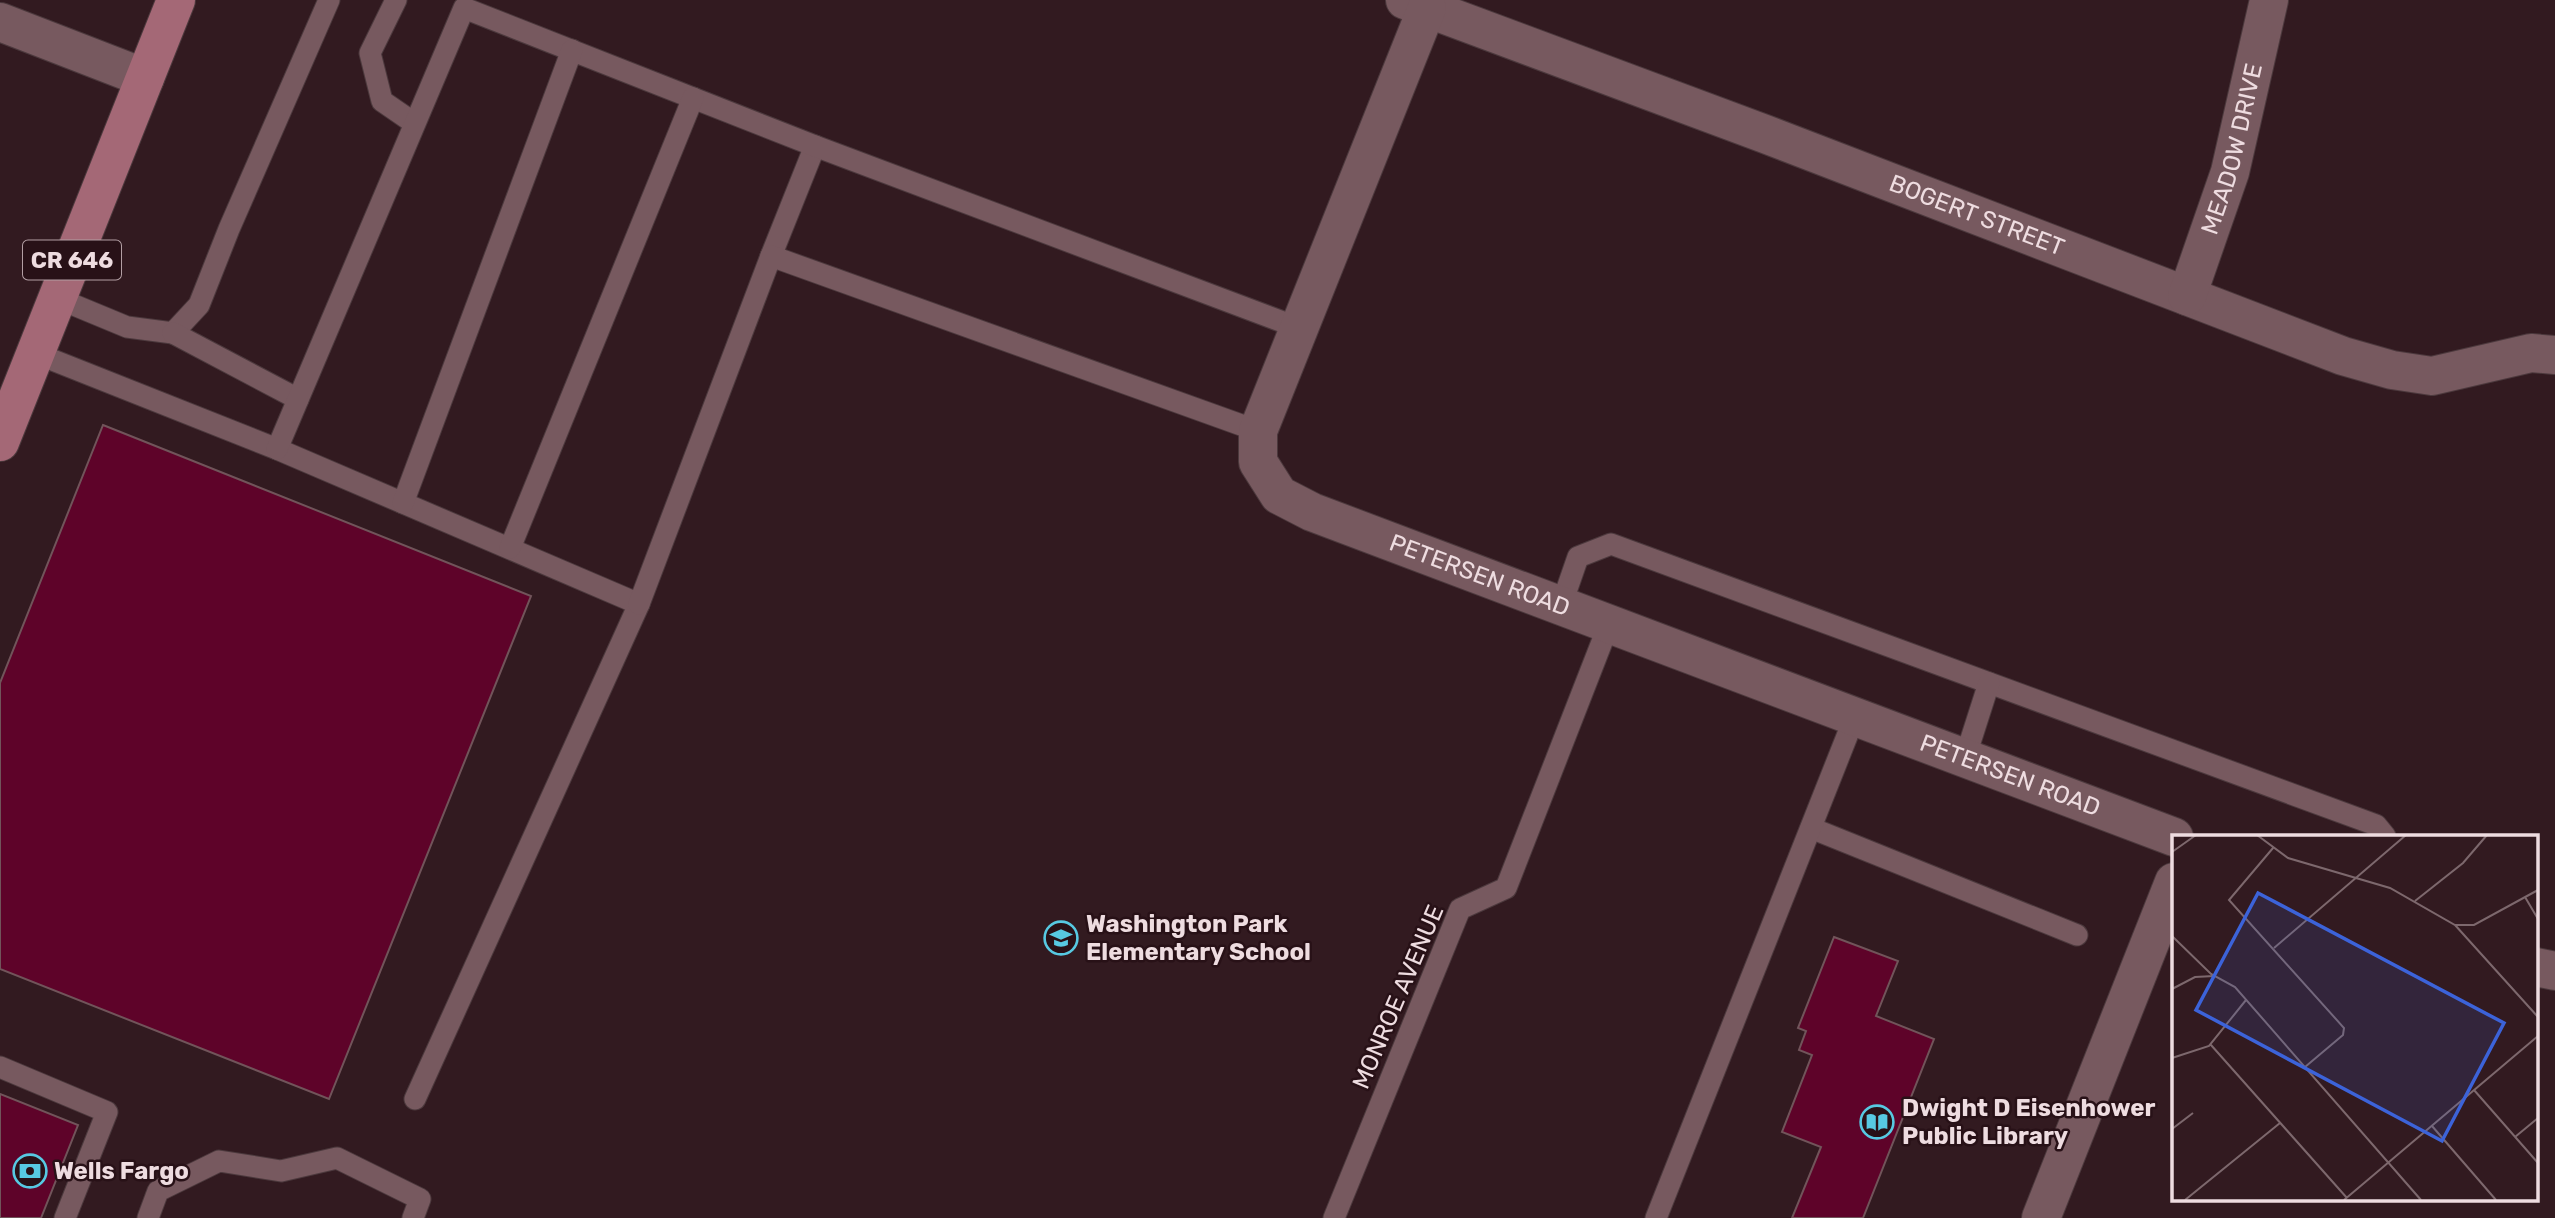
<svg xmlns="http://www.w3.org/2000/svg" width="2555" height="1218" viewBox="0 0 2555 1218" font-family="Rubik,sans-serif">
	<rect width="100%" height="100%" fill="#321a20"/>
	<g fill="#5e0329" stroke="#71545a" stroke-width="2">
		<path d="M103,425L531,596L329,1099L0,969V683Z"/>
		<path d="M1834,937L1898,961L1876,1016L1934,1039L1863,1218H1792L1821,1147L1782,1132L1812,1055L1799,1050L1806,1031L1798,1028Z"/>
		<path d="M0,1094L78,1125L41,1218H0Z"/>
	</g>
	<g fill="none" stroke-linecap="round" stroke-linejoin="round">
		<defs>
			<g id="lane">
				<path d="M396,0L370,53L382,101L414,123"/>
				<path d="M771,256L815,146"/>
				<path d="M57,298L127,327L173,333L199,305L229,229L329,0"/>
				<path d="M173,333L298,399"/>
				<path d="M35,353L277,449L639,604L415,1099"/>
				<path d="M277,449L464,8L815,146L1299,328"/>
				<path d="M403,503L572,50"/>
				<path d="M510,548L693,98"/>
				<path d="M639,604L771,256L1258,431"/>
				<path d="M1561,606L1578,557L1611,544L2376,825L2385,836"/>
				<path d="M1965,758L1989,683"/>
				<path d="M1811,828L2077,935"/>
				<path d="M0,1067L107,1112L65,1218"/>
				<path d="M148,1218L158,1191L219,1161L281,1171L337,1158L420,1199L413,1218"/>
				<path d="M1334,1218L1460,909L1506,888L1609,624"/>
				<path d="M1656,1218L1855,716"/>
			</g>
			<g id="street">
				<path id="s1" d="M1405,0L1765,134L2343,356L2392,370L2432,376L2531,353L2555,355"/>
				<path id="s2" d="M1427,8L1258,431V462L1279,495L1312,512L2174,837"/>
				<path d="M0,22L145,78"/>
				<path id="s3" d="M2187,296L2230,172L2269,0"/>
				<path d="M2536,967L2555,971"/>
				<path d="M2041,1218L2174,882"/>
			</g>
			<path id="primary" d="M0,442L176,0"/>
		</defs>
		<use href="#lane" stroke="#4c393d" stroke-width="23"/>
		<use href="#street" stroke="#4c393d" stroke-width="40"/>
		<use href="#primary" stroke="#4c393d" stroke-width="40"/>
		<use href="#lane" stroke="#77595f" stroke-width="21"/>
		<use href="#street" stroke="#77595f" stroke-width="38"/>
		<use href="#primary" stroke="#a46876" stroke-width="38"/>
	</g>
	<defs>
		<symbol id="school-ring" viewBox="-11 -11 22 22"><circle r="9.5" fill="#281117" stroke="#57c9e2" stroke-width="1.5"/><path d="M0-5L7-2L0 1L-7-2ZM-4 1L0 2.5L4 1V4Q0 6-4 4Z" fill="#57c9e2"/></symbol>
		<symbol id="library-ring" viewBox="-11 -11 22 22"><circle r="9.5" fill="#281117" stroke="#57c9e2" stroke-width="1.5"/><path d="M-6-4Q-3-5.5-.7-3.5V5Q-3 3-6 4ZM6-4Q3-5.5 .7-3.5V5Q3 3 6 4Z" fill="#57c9e2"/></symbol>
		<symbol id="bank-ring" viewBox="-11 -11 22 22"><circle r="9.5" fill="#281117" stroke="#57c9e2" stroke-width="1.5"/><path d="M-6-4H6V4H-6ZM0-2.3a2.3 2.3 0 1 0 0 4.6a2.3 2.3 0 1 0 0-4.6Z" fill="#57c9e2"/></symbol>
	</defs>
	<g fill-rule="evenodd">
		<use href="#school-ring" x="1042" y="919" width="38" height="38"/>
		<use href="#library-ring" x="1858" y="1103" width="38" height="38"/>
		<use href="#bank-ring" x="11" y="1152" width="38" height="38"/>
	</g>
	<g text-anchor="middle" stroke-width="5" stroke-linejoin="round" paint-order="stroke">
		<rect fill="#281117" stroke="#b39fa4" stroke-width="2" x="23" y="240.5" width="98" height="39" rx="5"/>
		<g font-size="23" font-weight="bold" fill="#eedce0">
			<text x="72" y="268">CR 646</text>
		</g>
		<g font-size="24" fill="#eedce0" stroke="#281117">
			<text dy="8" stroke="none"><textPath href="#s3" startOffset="154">MEADOW DRIVE</textPath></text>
			<text dy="8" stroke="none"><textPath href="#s1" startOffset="611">BOGERT STREET</textPath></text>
			<text dy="8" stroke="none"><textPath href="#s2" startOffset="742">PETERSEN ROAD</textPath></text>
			<text dy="8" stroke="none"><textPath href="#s2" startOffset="1309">PETERSEN ROAD</textPath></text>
			<text transform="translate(1398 997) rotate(-67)" y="8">MONROE AVENUE</text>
		</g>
		<g font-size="24" font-weight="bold" fill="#eedce0" stroke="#281117" text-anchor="start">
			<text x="1086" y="932">Washington Park<tspan x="1086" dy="28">Elementary School</tspan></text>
			<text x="1902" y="1116">Dwight D Eisenhower<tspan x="1902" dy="28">Public Library</tspan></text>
			<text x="54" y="1179">Wells Fargo</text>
		</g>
	</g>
	<g transform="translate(2172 835)">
		<rect width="366" height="366" fill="#321a20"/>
		<path fill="none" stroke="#7d686d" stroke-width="2" d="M85,0L116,23L218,53L283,90H302L366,55M101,13L57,65L172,193L171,200L133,232M0,17L24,0M353,62L366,84M243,66L291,28L315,0M283,90L366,182M0,101L39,139L63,152L249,365M102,113L234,0M0,154L23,142L42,141M39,210L175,363M0,223L37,211L74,165M302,255L366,328M260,291L324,365M0,294L21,278M343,302L366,283M13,365L108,288M172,365L366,201"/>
		<path fill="#3c63d9" fill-opacity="0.15" stroke="#3c63d9" stroke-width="3.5" d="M86,58L332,188L270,306L24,175Z"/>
		<rect width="366" height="366" fill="none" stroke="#eedce0" stroke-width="3.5"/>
	</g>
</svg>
